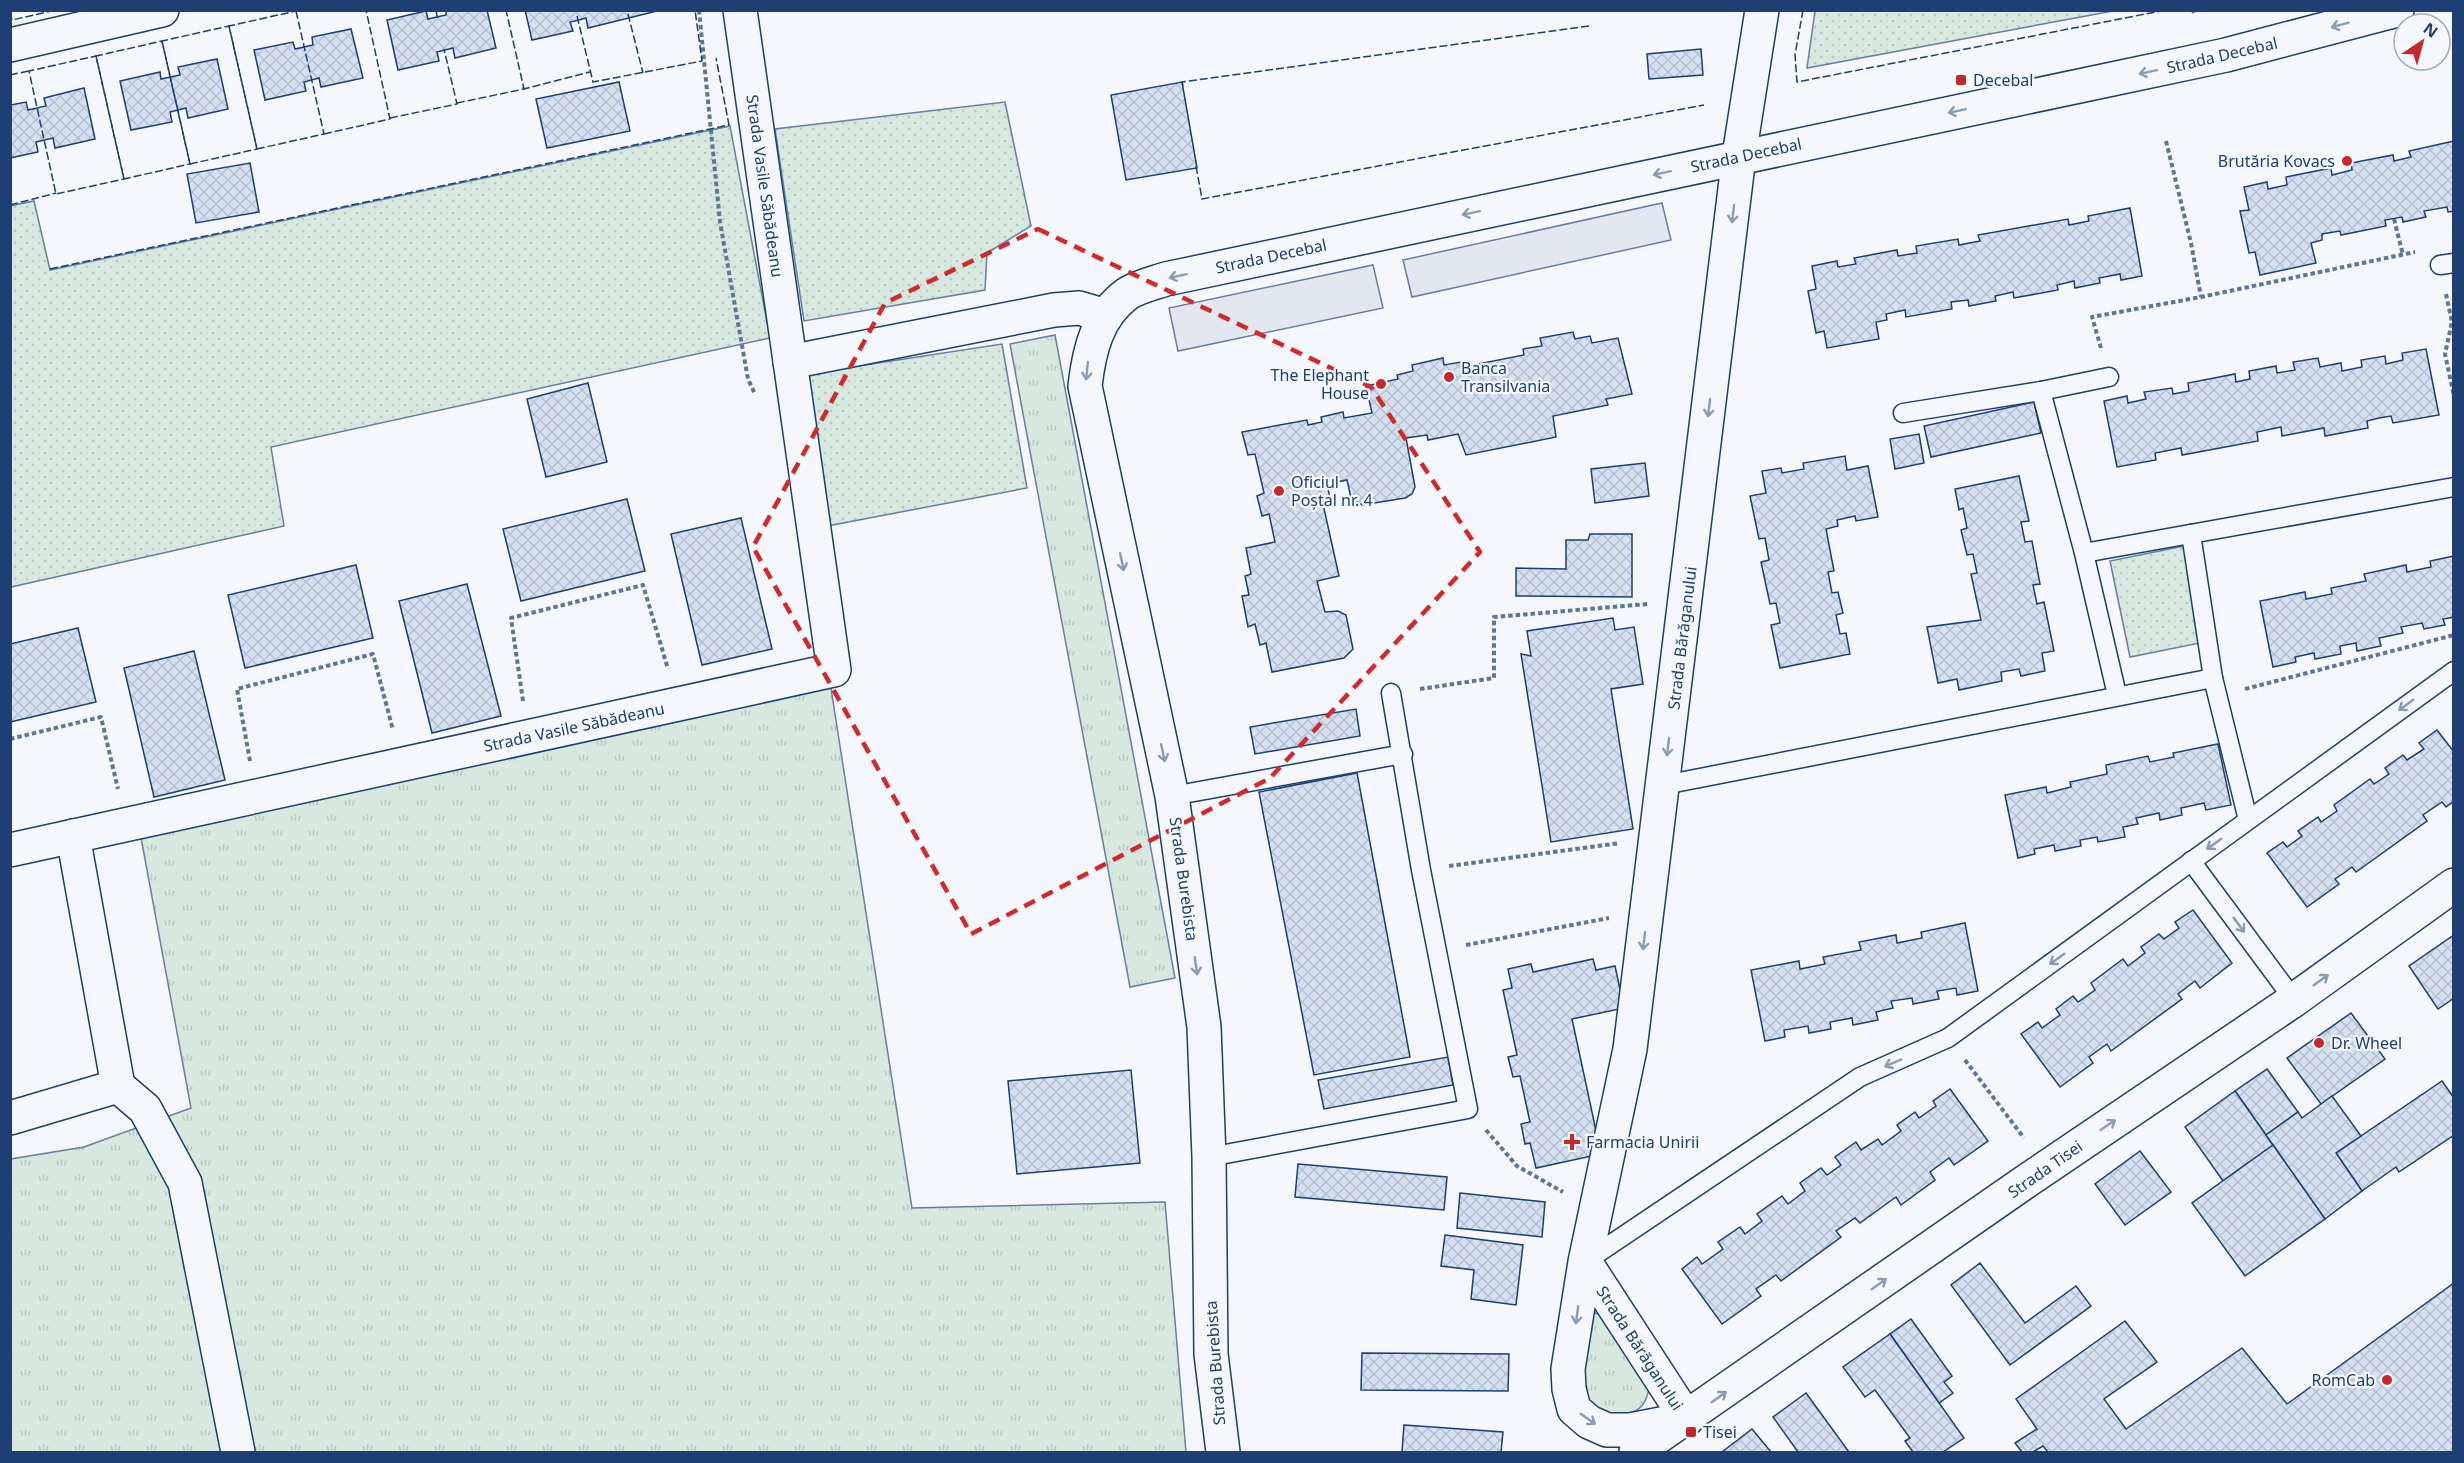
<svg xmlns="http://www.w3.org/2000/svg" width="2464" height="1463" viewBox="0 0 2464 1463" font-family="'Noto Sans',sans-serif">
	<defs>
		<pattern id="grass-tufts" width="24" height="20" patternUnits="userSpaceOnUse" patternTransform="scale(1.5)"><rect width="24" height="20" fill="#d7e8df"/><path d="M3 7l-1-3M5 7V3M7 7l1-3M15 17l-1-3M17 17v-4M19 17l1-3" fill="none" stroke="#b8c8c3"/></pattern>
		<pattern id="park-dots" width="8" height="8" patternUnits="userSpaceOnUse" patternTransform="scale(1.5)"><rect width="8" height="8" fill="#d7e8df"/><path d="M2 2h.1M6 6h.1" fill="none" stroke="#b8c8c3" stroke-width="1.8" stroke-linecap="round"/></pattern>
		<pattern id="building-cross-hatch" width="8" height="8" patternUnits="userSpaceOnUse" patternTransform="scale(1.5)"><rect width="8" height="8" fill="#d5e0f0"/><path d="M0 0l8 8M0 8l8-8" fill="none" stroke="#b6c1d1"/></pattern>
	</defs>
	<rect width="100%" height="100%" fill="#f4f7fb"/>
	<g fill="url(#grass-tufts)" stroke="#687fa3" stroke-width="1.5">
		<path d="M1055,335L1175,978L1130,987L1010,344Z"/>
		<path d="M830,682L912,1208L1165,1202L1186,1452H11V1159L84,1147L191,1108L140,832Z"/>
		<path d="M1596,1313L1603,1317L1649,1388C1646,1409 1635,1412 1617,1419L1584,1402L1576,1360L1588,1314Z"/>
	</g>
	<g fill="url(#park-dots)" stroke="#687fa3" stroke-width="1.5">
		<path d="M1815,11V10L2113,11L1807,68Z"/>
		<path d="M1005,102L1031,226L987,253L985,290L804,321L775,129Z"/>
		<path d="M730,126L770,338L271,447L284,526L11,587L10,206L34,201L50,270Z"/>
		<path d="M1002,344L1027,488L827,526L806,374Z"/>
		<path d="M2184,546L2205,642L2130,657L2110,561Z"/>
	</g>
	<g fill="#e3e8f0" stroke="#687fa3" stroke-width="1.5">
		<path d="M1662,203L1671,240L1412,297L1403,260Z"/>
		<path d="M1373,265L1383,308L1178,351L1169,308Z"/>
	</g>
	<g fill="url(#building-cross-hatch)" stroke="#1d3f73" stroke-width="1.5">
		<path d="M446,10H487L496,48L455,58L453,48L437,52L439,61L398,70L387,20L426,11L428,19L446,15Z"/>
		<path d="M525,10H661L588,28L586,18L579,20L570,22L573,31L532,40Z"/>
		<path d="M351,29L363,78L321,87L319,78L304,82L306,91L265,100L254,50L293,42L295,49L313,45L312,37Z"/>
		<path d="M1701,49L1703,75L1649,79L1647,54Z"/>
		<path d="M217,59L228,109L188,118L186,108L170,112L172,122L131,130L120,81L160,72L161,79L180,75L178,67Z"/>
		<path d="M619,82L630,131L547,148L536,99Z"/>
		<path d="M1182,82L1197,168L1126,180L1111,95Z"/>
		<path d="M84,88L95,139L55,148L53,138L36,142L38,152L10,158V105L26,102L28,110L46,106L44,98Z"/>
		<path d="M2454,141V211L2448,212L2447,207L2424,211L2426,217L2403,222L2402,217L2385,220L2386,226L2341,235L2340,231L2322,234V240L2311,243L2316,263L2260,275L2255,252L2249,253L2240,211L2249,210L2244,187L2267,182L2268,189L2287,185L2286,177L2331,168L2332,175L2352,170L2351,163L2393,155L2394,161L2411,157L2409,151Z"/>
		<path d="M250,163L259,212L196,223L187,174Z"/>
		<path d="M2130,208L2142,276L2121,280L2120,274L2099,278L2100,283L2075,288L2074,281L2057,285L2058,290L2014,298L2013,292L1995,296L1996,301L1969,306L1968,300L1951,302L1952,309L1906,317L1905,310L1886,314L1887,320L1876,322L1879,339L1827,348L1824,331L1816,333L1808,291L1816,289L1812,266L1837,261L1838,267L1856,264L1854,258L1897,250L1898,256L1917,253L1916,246L1958,239L1959,245L1980,241L1978,235L2068,219L2069,225L2089,221L2088,216Z"/>
		<path d="M1573,332L1575,339L1590,336L1592,343L1618,338L1632,394L1606,399L1608,405L1553,416L1556,437L1466,455L1458,434L1428,440L1427,435L1406,438L1415,487L1412,494L1405,498L1362,505L1351,498L1347,480L1327,484L1331,503L1323,504L1339,576L1317,581L1325,612L1338,611L1346,615L1353,649L1344,658L1272,672L1266,643L1260,645L1255,624L1248,627L1242,596L1249,595L1245,576L1251,574L1246,548L1275,542L1269,514L1262,516L1257,496L1264,493L1255,454L1248,455L1242,432L1307,420L1308,425L1322,422L1321,417L1343,412L1344,418L1372,413L1366,386L1398,379L1397,375L1413,371L1412,365L1443,358L1444,365L1461,362L1463,367L1524,355L1523,349L1542,346L1540,338Z"/>
		<path d="M2426,349L2439,415L2393,423L2391,416L2379,418L2367,421L2368,428L2325,436L2324,428L2282,436L2281,427L2257,432L2258,441L2182,455L2181,448L2155,453L2156,460L2117,467L2104,401L2127,396L2128,403L2146,399L2144,392L2172,388L2173,394L2189,391L2188,383L2235,374L2236,382L2250,379L2249,371L2276,366L2277,373L2295,370L2293,362L2318,358L2320,367L2341,363L2342,371L2362,367L2361,360L2385,356L2386,364L2403,360L2402,353Z"/>
		<path d="M588,383L607,462L546,477L527,399Z"/>
		<path d="M2034,402L2041,433L1931,457L1924,426Z"/>
		<path d="M1919,434L1924,463L1895,469L1890,439Z"/>
		<path d="M1845,456L1847,470L1868,466L1878,517L1856,521L1855,516L1837,520L1838,526L1826,529L1834,571L1828,572L1832,593L1838,592L1843,613L1836,615L1840,634L1846,633L1850,654L1780,668L1771,625L1780,623L1776,603L1770,604L1761,562L1769,560L1765,538L1759,539L1750,496L1766,493L1762,471L1781,468L1782,473L1804,469L1803,463Z"/>
		<path d="M1645,463L1649,496L1595,503L1591,469Z"/>
		<path d="M2019,476L2029,521L2021,522L2025,542L2032,541L2040,584L2033,585L2037,604L2044,602L2054,651L2042,653L2045,671L2021,676L2019,669L2001,672L2002,681L1959,690L1957,679L1938,683L1927,627L1981,620L1971,574L1977,573L1973,554L1967,555L1961,530L1967,528L1963,508L1959,510L1955,489Z"/>
		<path d="M627,499L645,571L521,601L503,529Z"/>
		<path d="M741,518L772,649L702,665L671,534Z"/>
		<path d="M1590,534H1632V597L1516,596V568L1566,569V540H1588Z"/>
		<path d="M2454,556V617L2443,619L2445,625L2424,629L2422,623L2401,627L2403,633L2379,638L2381,646L2357,651L2356,643L2340,646L2341,654L2315,659L2314,653L2295,657L2296,662L2273,667L2260,601L2305,592L2306,599L2332,594L2331,588L2366,581L2364,574L2406,565L2407,572L2431,567L2430,561Z"/>
		<path d="M356,565L373,638L245,668L228,595Z"/>
		<path d="M467,584L501,716L432,733L399,601Z"/>
		<path d="M1613,618L1615,630L1634,627L1643,684L1611,689L1633,829L1551,842L1521,654L1531,656L1527,631Z"/>
		<path d="M78,628L96,702L10,722V644Z"/>
		<path d="M194,651L225,780L154,797L124,668Z"/>
		<path d="M1356,709L1360,736L1255,754L1250,727Z"/>
		<path d="M2437,730L2454,752V801L2446,807L2442,802L2423,815L2427,821L2356,872L2352,867L2344,873L2335,879L2339,884L2307,907L2267,853L2283,842L2287,847L2302,836L2298,831L2318,817L2321,822L2337,811L2334,805L2370,779L2374,784L2389,774L2385,768L2403,755L2407,760L2424,749L2419,743Z"/>
		<path d="M2218,744L2231,805L2206,810L2204,803L2181,808L2182,815L2160,820L2159,813L2136,818L2138,824L2123,827L2125,837L2098,842L2097,837L2080,840L2081,846L2055,851L2054,845L2034,849L2035,854L2018,858L2005,795L2046,787L2047,793L2071,787L2070,782L2107,774L2106,765L2148,756L2150,762L2174,757L2173,753Z"/>
		<path d="M1357,773L1410,1057L1314,1075L1259,792Z"/>
		<path d="M2193,910L2232,963L2200,988L2195,981L2178,994L2182,999L2111,1051L2107,1044L2089,1057L2093,1063L2060,1087L2021,1034L2038,1022L2042,1028L2060,1015L2056,1009L2073,996L2078,1002L2095,990L2091,983L2123,959L2128,966L2145,953L2141,947L2159,934L2164,939L2179,928L2175,922Z"/>
		<path d="M1965,923L1978,991L1957,995L1956,988L1937,991L1939,999L1913,1004L1912,998L1891,1001L1893,1008L1876,1012L1878,1020L1853,1025L1852,1018L1830,1022L1831,1029L1809,1033L1808,1026L1784,1030L1785,1037L1765,1041L1751,970L1799,961L1800,969L1825,964L1823,957L1861,950L1859,942L1896,935L1897,943L1922,938L1921,932Z"/>
		<path d="M2454,935V998L2438,1009L2409,966Z"/>
		<path d="M1593,959L1596,970L1615,966L1624,1008L1572,1019L1601,1154L1536,1168L1530,1143L1525,1144L1521,1124L1530,1122L1520,1076L1513,1077L1508,1057L1517,1055L1503,990L1512,988L1508,969L1531,964L1533,972Z"/>
		<path d="M2351,1013L2385,1059L2321,1104L2287,1058Z"/>
		<path d="M1448,1057L1453,1085L1324,1109L1318,1080Z"/>
		<path d="M2267,1069L2298,1112L2266,1135L2235,1091Z"/>
		<path d="M1131,1070L1140,1163L1017,1174L1008,1081Z"/>
		<path d="M2442,1081L2454,1098V1135L2399,1172L2396,1167L2362,1191L2336,1153Z"/>
		<path d="M1950,1089L1988,1141L1954,1165L1949,1158L1930,1172L1935,1180L1901,1205L1896,1197L1860,1223L1855,1218L1836,1231L1841,1237L1781,1281L1776,1275L1756,1289L1761,1296L1722,1324L1682,1269L1697,1257L1702,1264L1723,1249L1718,1242L1740,1227L1745,1234L1762,1221L1757,1214L1782,1196L1788,1204L1805,1191L1800,1183L1821,1168L1827,1175L1841,1165L1835,1157L1856,1142L1861,1150L1878,1139L1882,1145L1901,1131L1897,1125L1915,1112L1919,1118L1936,1106L1933,1101Z"/>
		<path d="M2235,1091L2273,1145L2223,1181L2185,1127Z"/>
		<path d="M2332,1096L2361,1136L2336,1153L2362,1191L2325,1219L2266,1135L2298,1112L2302,1118Z"/>
		<path d="M2273,1145L2325,1219L2245,1276L2192,1203Z"/>
		<path d="M2140,1151L2171,1192L2125,1225L2095,1184Z"/>
		<path d="M1298,1164L1447,1177L1444,1210L1295,1197Z"/>
		<path d="M1460,1193L1545,1202L1542,1237L1457,1228Z"/>
		<path d="M1445,1235L1523,1245L1516,1305L1471,1299L1474,1270L1441,1266Z"/>
		<path d="M1980,1263L2025,1323L2076,1286L2091,1306L2010,1365L1951,1285Z"/>
		<path d="M2454,1283V1452H2048L2043,1446L2033,1452H2022L2015,1443L2037,1429L2016,1399L2125,1321L2157,1362L2104,1399L2126,1429L2242,1348L2287,1404Z"/>
		<path d="M1911,1319L1952,1376L1944,1382L1953,1393L1939,1403L1890,1334Z"/>
		<path d="M1890,1334L1964,1438L1943,1452H1913L1905,1441L1910,1438L1875,1390L1865,1397L1843,1367Z"/>
		<path d="M1362,1353L1509,1354L1508,1391L1361,1390Z"/>
		<path d="M1806,1393L1849,1452H1798L1773,1417Z"/>
		<path d="M1404,1425L1503,1432L1501,1452H1402Z"/>
		<path d="M1752,1429L1771,1452H1722Z"/>
	</g>
	<g fill="none" stroke-linecap="round" stroke-linejoin="round">
		<defs>
			<g id="lane">
				<path d="M2440,265L2454,263"/>
				<path d="M2041,391L2084,553L2117,695"/>
				<path d="M1903,413L2041,391L2109,377"/>
				<path d="M2191,534L2213,678L2248,820"/>
				<path d="M2084,553L2454,487"/>
				<path d="M1664,785L2213,678"/>
				<path d="M1172,796L1403,754"/>
				<path d="M2191,861L2294,1000"/>
				<path d="M1209,1157L1468,1109L1421,870L1391,693"/>
				<path d="M1586,1261L1860,1077L1948,1038L2454,671"/>
			</g>
			<g id="street">
				<path d="M10,45L162,10"/>
				<path d="M790,362L1054,310L1079,308L1106,316"/>
				<path d="M73,836L118,1086"/>
				<path d="M10,850L834,670L740,10"/>
				<path d="M10,1118L118,1086L145,1109L185,1183L238,1452"/>
				<path d="M1585,1262L1687,1419L1630,1430H1607L1589,1422L1574,1409L1569,1389L1568,1369L1585,1262L1630,1049L1739,156"/>
			</g>
			<path id="secondary" d="M1739,156L1762,10"/>
			<g id="primary">
				<path d="M1223,1452L1211,1354L1209,1157L1204,1027L1172,796L1085,386C1089,351 1097,316 1127,294C1137,287 1154,283 1166,279L2226,55L2397,10"/>
				<path d="M1636,1452L2025,1182L2294,1000L2454,885"/>
			</g>
		</defs>
		<use href="#lane" stroke="#1d3f73" stroke-width="21"/>
		<use href="#street" stroke="#1d3f73" stroke-width="36"/>
		<use href="#secondary" stroke="#1d3f73" stroke-width="36"/>
		<use href="#primary" stroke="#1d3f73" stroke-width="36"/>
		<g stroke="#5e769c" stroke-width="4" stroke-dasharray="4.5 3" stroke-linecap="butt">
			<path d="M699,10L720,222L748,379L755,394"/>
			<path d="M2193,10L2194,13"/>
			<path d="M2166,141L2191,243L2201,297"/>
			<path d="M2394,219L2403,255"/>
			<path d="M2446,294L2452,322L2445,354L2454,396"/>
			<path d="M2101,348L2092,317L2201,297L2415,252"/>
			<path d="M1420,689L1494,678V617L1648,604"/>
			<path d="M2245,689L2454,635"/>
			<path d="M523,701L511,618L643,585L668,669"/>
			<path d="M10,739L101,717L118,789"/>
			<path d="M250,761L237,689L373,654L393,730"/>
			<path d="M1449,866L1620,843"/>
			<path d="M1466,945L1609,918"/>
			<path d="M1965,1060L2024,1138"/>
			<path d="M1486,1130L1517,1166L1563,1192"/>
		</g>
		<use href="#lane" stroke="#f4f7fb" stroke-width="18"/>
		<use href="#street" stroke="#f4f7fb" stroke-width="33"/>
		<use href="#secondary" stroke="#f4f7fb" stroke-width="33"/>
		<use href="#primary" stroke="#f4f7fb" stroke-width="33"/>
		<g stroke="#1d3f73" stroke-width="1.5" stroke-dasharray="8 3" stroke-linecap="butt">
			<path d="M436,10L438,21"/>
			<path d="M1803,10L1795,55L1797,82L2166,10"/>
			<path d="M296,11L324,134L257,149L229,26Z"/>
			<path d="M10,12L12,20L56,10"/>
			<path d="M628,14L643,73"/>
			<path d="M577,16L593,82L702,61L695,10"/>
			<path d="M229,26L257,149L190,164L162,41Z"/>
			<path d="M162,41L190,164L124,179L96,56Z"/>
			<path d="M96,56L124,179L56,194L29,71Z"/>
			<path d="M10,75L29,71V73"/>
			<path d="M1183,86L1182,82L1589,26"/>
			<path d="M523,87L524,89L590,72"/>
			<path d="M457,103L524,89L506,10"/>
			<path d="M390,118L457,104L444,49"/>
			<path d="M324,134L390,119L366,10"/>
			<path d="M1196,166L1202,199L1704,105"/>
			<path d="M10,205L56,193"/>
			<path d="M50,269L729,125L716,58"/>
		</g>
	</g>
	<defs><path id="oneway-shaft" d="M-6 0H5M1.5-3L5.5 0L1.5 3" fill="none" stroke-width="1.6" stroke-linecap="round" stroke-linejoin="round" transform="scale(1.5)"/></defs>
	<g stroke="#889bb7">
		<use href="#oneway-shaft" transform="translate(2340 25) rotate(165)"/>
		<use href="#oneway-shaft" transform="translate(2148 72) rotate(168)"/>
		<use href="#oneway-shaft" transform="translate(1957 111) rotate(168)"/>
		<use href="#oneway-shaft" transform="translate(1662 173) rotate(168)"/>
		<use href="#oneway-shaft" transform="translate(1471 213) rotate(168)"/>
		<use href="#oneway-shaft" transform="translate(1733 214) rotate(97)"/>
		<use href="#oneway-shaft" transform="translate(1178 276) rotate(168)"/>
		<use href="#oneway-shaft" transform="translate(1087 371) rotate(96)"/>
		<use href="#oneway-shaft" transform="translate(1709 408) rotate(97)"/>
		<use href="#oneway-shaft" transform="translate(1122 562) rotate(78)"/>
		<use href="#oneway-shaft" transform="translate(2406 705) rotate(144)"/>
		<use href="#oneway-shaft" transform="translate(1668 747) rotate(97)"/>
		<use href="#oneway-shaft" transform="translate(1163 753) rotate(78)"/>
		<use href="#oneway-shaft" transform="translate(2214 844) rotate(144)"/>
		<use href="#oneway-shaft" transform="translate(2239 925) rotate(53)"/>
		<use href="#oneway-shaft" transform="translate(1644 941) rotate(97)"/>
		<use href="#oneway-shaft" transform="translate(2057 959) rotate(144)"/>
		<use href="#oneway-shaft" transform="translate(1196 966) rotate(82)"/>
		<use href="#oneway-shaft" transform="translate(2321 980) rotate(-36)"/>
		<use href="#oneway-shaft" transform="translate(1893 1063) rotate(157)"/>
		<use href="#oneway-shaft" transform="translate(2108 1125) rotate(-34)"/>
		<use href="#oneway-shaft" transform="translate(1879 1284) rotate(-35)"/>
		<use href="#oneway-shaft" transform="translate(1577 1315) rotate(98)"/>
		<use href="#oneway-shaft" transform="translate(1719 1397) rotate(-35)"/>
		<use href="#oneway-shaft" transform="translate(1588 1419) rotate(35)"/>
	</g>
	<path fill="none" stroke="#d62828" stroke-width="4.5" stroke-dasharray="12 8" stroke-linejoin="round" d="M1038,229L1371,387L1480,552L1270,778L971,934L753,547L885,303Z"/>
	<g fill="#c62828" stroke="#f4f7fb" stroke-width="2">
		<rect x="1955" y="74" width="12" height="12" rx="3"/>
		<circle cx="2347" cy="161" r="6"/>
		<circle cx="1449" cy="377" r="6"/>
		<circle cx="1381" cy="384" r="6"/>
		<circle cx="1279" cy="491" r="6"/>
		<circle cx="2319" cy="1043" r="6"/>
		<path d="M1569 1133h6v6h6v6h-6v6h-6v-6h-6v-6h6z"/>
		<circle cx="2387" cy="1380" r="6"/>
		<rect x="1685" y="1426" width="12" height="12" rx="3"/>
	</g>
	<g text-anchor="middle" stroke-width="4.5" stroke-linejoin="round" paint-order="stroke">
		<g font-size="16" fill="#1d3f73" stroke="#f4f7fb">
			<text transform="translate(2222 55) rotate(-13)" y="6">Strada Decebal</text>
			<text transform="translate(1746 155) rotate(-12)" y="6">Strada Decebal</text>
			<text transform="translate(765 186) rotate(82)" y="6">Strada Vasile Săbădeanu</text>
			<text transform="translate(1271 256) rotate(-12)" y="6">Strada Decebal</text>
			<text transform="translate(1682 638) rotate(-83)" y="6">Strada Bărăganului</text>
			<text transform="translate(574 727) rotate(-12)" y="6">Strada Vasile Săbădeanu</text>
			<text transform="translate(1184 879) rotate(82)" y="6">Strada Burebista</text>
			<text transform="translate(2045 1169) rotate(-35)" y="6">Strada Tisei</text>
			<text transform="translate(1640 1348) rotate(57)" y="6">Strada Bărăganului</text>
			<text transform="translate(1215 1363) rotate(-94)" y="6">Strada Burebista</text>
		</g>
		<g font-size="16" fill="#1d3f73" stroke="#f4f7fb" text-anchor="start">
			<text x="1973" y="86">Decebal</text>
			<text x="2335" y="167" text-anchor="end">Brutăria Kovacs</text>
			<text x="1461" y="374">Banca<tspan x="1461" dy="18">Transilvania</tspan></text>
			<text x="1369" y="381" text-anchor="end">The Elephant<tspan x="1369" dy="18">House</tspan></text>
			<text x="1291" y="488">Oficiul<tspan x="1291" dy="18">Poștal nr. 4</tspan></text>
			<text x="2331" y="1049">Dr. Wheel</text>
			<text x="1586" y="1148">Farmacia Unirii</text>
			<text x="2375" y="1386" text-anchor="end">RomCab</text>
			<text x="1703" y="1438">Tisei</text>
		</g>
	</g>
	<rect width="2464" height="1463" fill="none" stroke="#1d3f73" stroke-width="24"/>
	<g transform="translate(2422 42) rotate(36)"><circle r="28" fill="#f4f7fb" stroke="#9eadc5" stroke-width="1.5"/>
	<path d="M0-4.5L10 22L0 15L-10 22Z" fill="#c62828"/>
	<text y="-9" font-size="16" font-weight="bold" text-anchor="middle" fill="#1d3f73">N</text>
	</g>
</svg>
